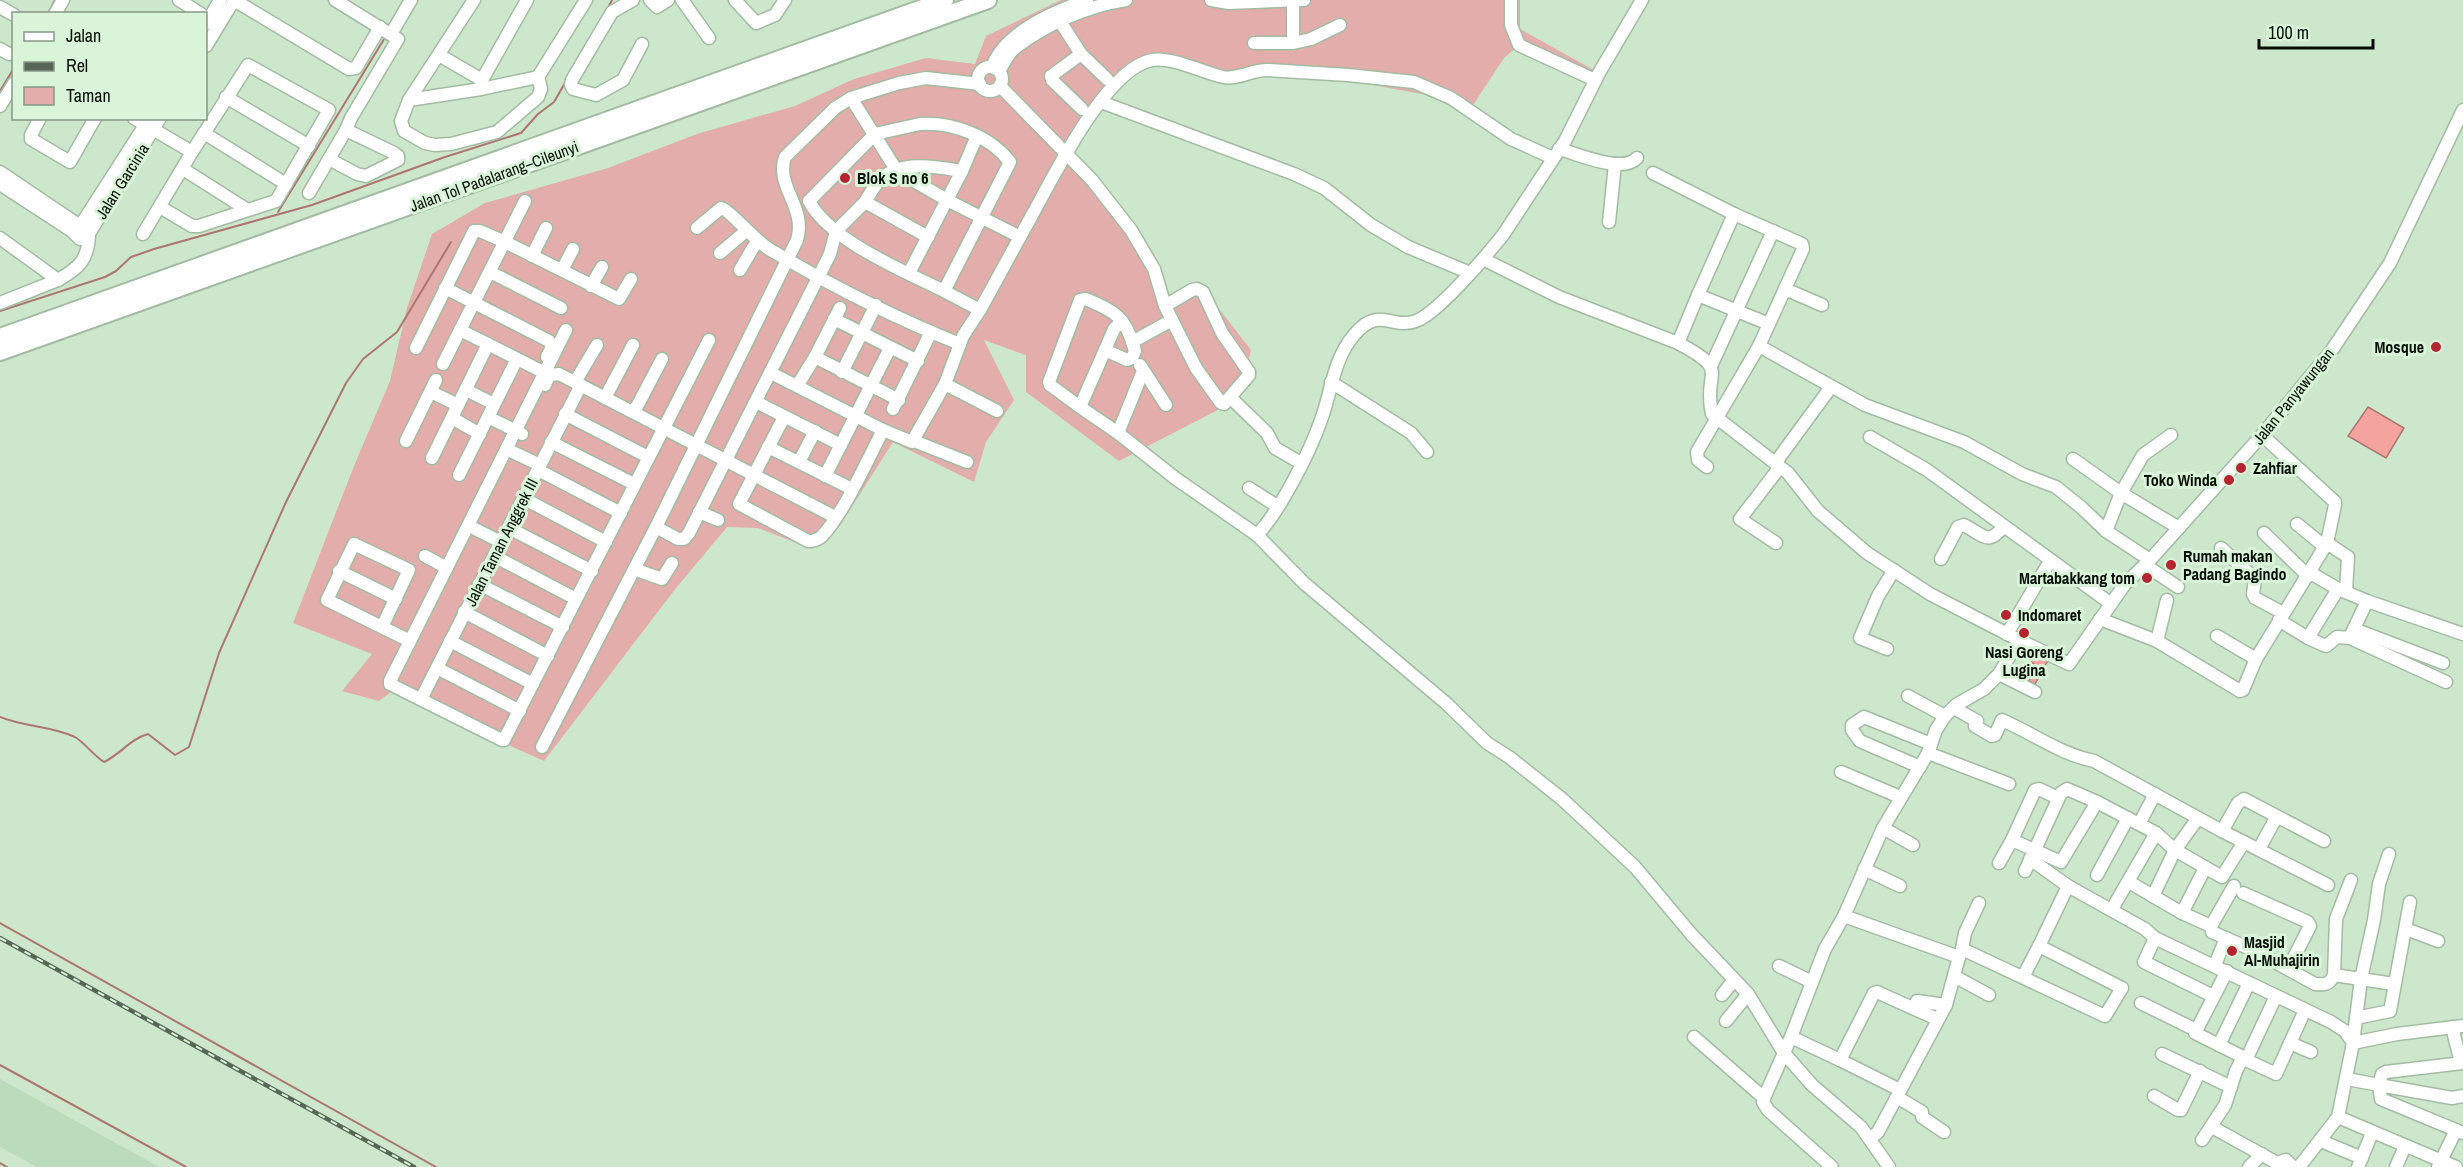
<svg xmlns="http://www.w3.org/2000/svg" width="2463" height="1167" viewBox="0 0 2463 1167" font-family="'Archivo Narrow',sans-serif">
	<rect width="100%" height="100%" fill="#cce7cc"/>
	<path fill="#bbdbbb" d="M0,1079L159,1167H37L0,1147Z"/>
	<path fill="#e2adaa" d="M1061,0H1520V29L1599,73L1595,80L1519,45L1504,58L1469,111L1454,100L1303,72L1230,77L1160,59L1117,84L1075,138L1074,158L1133,229L1165,302L1205,291L1251,350L1239,399L1119,461L1026,392V355L984,340L1014,400L986,442L974,482L893,442L839,527L812,549L758,528L727,527L676,588L544,761L391,692L379,701L342,691L372,654L293,623L354,466L390,381L407,308L432,234L485,203L608,168L697,134L795,106L854,79L926,58L975,64L986,36Z"/>
	<g fill="#f5a39f" stroke="#ad7671" stroke-width="1.5">
		<path d="M2368,407L2404,428L2386,458L2348,436Z"/>
		<path d="M2035,654L2048,660L2035,684L2029,681L2037,666L2031,662Z"/>
	</g>
	<g fill="none" stroke-linecap="round" stroke-linejoin="round">
		<g stroke="#ad7671" stroke-width="2">
			<path d="M608,8L612,0"/>
			<path d="M48,14L55,0"/>
			<path d="M0,91L14,68"/>
			<path d="M278,212L386,36"/>
			<path d="M0,311L105,277L116,271L131,257L154,249L312,205L445,157L521,133L538,114L554,102L566,81"/>
			<path d="M0,717C24,727 52,726 75,737C85,743 93,755 104,762C121,754 130,739 148,734L175,755L189,747L219,653L286,502L346,383L363,359L397,332L451,242"/>
			<path d="M0,923L436,1167"/>
			<path d="M0,1065L186,1167"/>
			<path d="M0,1163L7,1167"/>
		</g>
		<defs>
			<g id="minor">
				<path d="M179,0L201,14"/>
				<path d="M474,0L409,100L401,121L404,131L425,143L435,145L451,144L497,132L538,97L541,89L538,77"/>
				<path d="M633,0L612,12L572,80L571,85L573,89L596,95L623,80L642,44"/>
				<path d="M650,0L657,7L668,0"/>
				<path d="M682,0L709,38"/>
				<path d="M735,0L756,23L775,15L785,0"/>
				<path d="M1211,0L1229,3L1304,0"/>
				<path d="M1511,0V25L1519,45L1595,80"/>
				<path d="M1642,0L1599,73L1565,141L1503,235L1483,259L1559,297L1678,343C1733,372 1702,370 1712,414L1788,473L1818,511L1867,553L1930,594L2019,640L2069,664L2125,584L2150,560L2262,435L2332,350L2390,263L2463,110"/>
				<path d="M1293,2V43L1311,39L1340,25"/>
				<path d="M0,7L14,15"/>
				<path d="M55,14L63,0"/>
				<path d="M1056,15L1081,54L1107,79"/>
				<path d="M206,24L220,0"/>
				<path d="M391,34L411,0"/>
				<path d="M1254,43H1293"/>
				<path d="M206,46L234,0L349,69L356,68L380,27"/>
				<path d="M0,49L9,54"/>
				<path d="M1081,54L1051,76L1052,80L1082,109"/>
				<path d="M439,55L482,80"/>
				<path d="M992,67C1005,32 1053,12 1087,0"/>
				<circle cx="990" cy="79" r="12"/>
				<path d="M999,71C1004,64 1008,53 1015,48C1046,24 1087,6 1126,0"/>
				<path d="M1000,86L1092,180L1131,230L1154,269L1165,306L1196,368L1221,403L1224,404L1249,375V372L1222,333L1203,292L1197,289L1192,290L1165,306"/>
				<path d="M481,89L538,77L586,0"/>
				<path d="M226,97L309,146"/>
				<path d="M851,98L897,171L947,200L1020,237"/>
				<path d="M409,100L481,89L482,80L527,0"/>
				<path d="M1101,102L1294,174L1324,188L1371,225L1408,247L1470,273"/>
				<path d="M0,106L14,83"/>
				<path d="M40,118L31,135V139L70,162L95,118"/>
				<path d="M134,118L192,152L248,65L329,110L276,201L199,226H192L160,207"/>
				<path d="M920,124C953,122 990,136 1010,162L944,291C904,271 830,241 809,201L875,134Z"/>
				<path d="M204,133L286,184"/>
				<path d="M1559,149C1578,154 1622,174 1637,158"/>
				<path d="M329,159L357,174L366,176L398,160V156L394,153L346,130L351,118L398,39L335,0"/>
				<path d="M183,169L246,209"/>
				<path d="M0,172L80,226L89,235C88,260 79,268 58,280"/>
				<path d="M1653,173L1734,214L1802,244L1803,249L1759,346"/>
				<path d="M0,184L72,231L80,239"/>
				<path d="M309,193L346,130"/>
				<path d="M1609,222L1615,164"/>
				<path d="M697,228L721,208C727,208 757,242 769,249C830,285 895,318 960,344"/>
				<path d="M75,234L149,119"/>
				<path d="M143,234L192,152"/>
				<path d="M928,237L865,202C870,194 875,184 882,178C903,160 937,167 962,171"/>
				<path d="M0,238L58,280L0,303"/>
				<path d="M85,240L160,118"/>
				<path d="M720,253L746,231"/>
				<path d="M532,256L546,228"/>
				<path d="M562,270L573,249"/>
				<path d="M740,270L757,241"/>
				<path d="M490,272L561,308"/>
				<path d="M909,273L962,171L977,136"/>
				<path d="M591,286L602,267"/>
				<path d="M445,288L549,341L552,347L547,357"/>
				<path d="M1785,289L1822,305"/>
				<path d="M944,291L980,310"/>
				<path d="M1698,295L1734,214"/>
				<path d="M1086,299C1116,312 1126,317 1135,351L1132,358L1127,360L1105,350L1080,407L1050,385L1049,382L1080,300Z"/>
				<path d="M834,319L918,361"/>
				<path d="M460,330L549,375"/>
				<path d="M566,330L390,681V684L502,740H504L709,340"/>
				<path d="M1132,342L1172,320"/>
				<path d="M1678,343L1698,295L1769,324"/>
				<path d="M416,348L474,231H480L505,242L619,299L631,279"/>
				<path d="M1105,350L1114,329L1122,321"/>
				<path d="M815,357L899,400"/>
				<path d="M443,364L525,201"/>
				<path d="M1140,365L1166,405"/>
				<path d="M1711,366L1773,231"/>
				<path d="M842,372L876,305"/>
				<path d="M771,373L883,430L912,442L945,384L963,336L980,310C997,279 1014,248 1031,217C1053,178 1105,69 1152,60C1171,56 1204,73 1223,77C1238,80 1253,69 1268,70L1348,75L1414,82L1451,98L1511,139L1553,158"/>
				<path d="M575,382L597,345"/>
				<path d="M1331,382L1411,433L1427,452"/>
				<path d="M945,384L997,411"/>
				<path d="M545,385L549,375L559,374L835,517"/>
				<path d="M797,386L815,357L840,308"/>
				<path d="M466,390L494,404"/>
				<path d="M431,392L458,405"/>
				<path d="M605,398L633,345"/>
				<path d="M1231,398L1267,433L1275,448L1301,463"/>
				<path d="M756,402L841,445"/>
				<path d="M1080,407L1118,433L1143,371"/>
				<path d="M893,409L931,332"/>
				<path d="M634,412L662,359"/>
				<path d="M565,414L648,457"/>
				<path d="M488,417L522,434"/>
				<path d="M784,417L739,504L808,541C813,541 817,540 821,537C843,515 868,459 883,430"/>
				<path d="M452,418L480,434"/>
				<path d="M1118,433L1175,478L1257,535L1304,583L1447,704L1487,743L1509,757L1562,799L1635,867L1692,935L1748,994L1784,1053L1812,1085L1861,1127L1889,1167"/>
				<path d="M1870,437L1927,470L2110,603"/>
				<path d="M406,441L436,380"/>
				<path d="M914,441L967,462"/>
				<path d="M551,442L634,484"/>
				<path d="M768,447L852,489"/>
				<path d="M506,449L540,465"/>
				<path d="M432,458L488,344"/>
				<path d="M2073,459L2121,493L2179,528"/>
				<path d="M799,462L815,431"/>
				<path d="M1776,462L1831,387"/>
				<path d="M1707,467L1698,460L1697,452L1759,346L1865,405L1964,442L2022,474L2056,487L2082,508L2106,531L2150,560"/>
				<path d="M538,470L621,513"/>
				<path d="M459,475L517,359"/>
				<path d="M825,476L890,348"/>
				<path d="M1249,488L1277,506"/>
				<path d="M523,498L606,542"/>
				<path d="M699,512L718,520"/>
				<path d="M2297,524L2325,547"/>
				<path d="M656,527L678,539H684L689,533L830,254L836,231L865,202"/>
				<path d="M509,528L592,571"/>
				<path d="M475,529L501,542"/>
				<path d="M2106,531L2121,493L2143,455L2171,435"/>
				<path d="M2264,533L2308,576"/>
				<path d="M1257,535C1280,511 1310,452 1321,420C1332,390 1333,360 1354,335C1379,305 1392,330 1416,321C1435,314 1469,275 1483,259"/>
				<path d="M1776,543L1740,519L1780,467"/>
				<path d="M2327,543L2348,557L2346,591"/>
				<path d="M2221,548L2255,579L2253,594L2255,598L2283,613"/>
				<path d="M425,556L447,568"/>
				<path d="M494,556L576,599"/>
				<path d="M1941,559L1958,527L1964,525C1985,536 1988,546 2004,526"/>
				<path d="M2145,565L2178,587"/>
				<path d="M634,569L662,579L672,563"/>
				<path d="M339,571L396,599"/>
				<path d="M2309,572L2338,589L2367,601L2463,634"/>
				<path d="M479,584L563,627"/>
				<path d="M464,612L548,656"/>
				<path d="M2100,619L2157,641L2240,691L2243,690L2256,659L2327,543L2335,505V502L2262,435"/>
				<path d="M2279,620L2308,638L2338,589"/>
				<path d="M382,627L409,570L354,544L327,600L410,641"/>
				<path d="M2354,629L2443,663"/>
				<path d="M2007,634L2050,561"/>
				<path d="M2351,635L2367,601"/>
				<path d="M2217,636L2256,659"/>
				<path d="M2308,638L2326,646L2337,637L2350,638L2446,682"/>
				<path d="M450,641L533,684"/>
				<path d="M2157,641L2167,600"/>
				<path d="M1887,649L1860,638L1878,596L1894,570"/>
				<path d="M437,668L520,711"/>
				<path d="M1999,674L2035,692"/>
				<path d="M1908,696L1945,716"/>
				<path d="M421,699L581,385"/>
				<path d="M1954,708L1977,721L1975,726L1992,736L1995,735L2002,720C2034,734 2060,754 2094,761L2222,831L2328,885"/>
				<path d="M542,747L656,527L797,240C807,207 775,187 785,157L835,108L851,98L899,83L926,78L980,84"/>
				<path d="M1928,753L2009,784"/>
				<path d="M1920,767L1860,741L1852,730V725L1864,717L1931,744"/>
				<path d="M1841,772L1900,797"/>
				<path d="M2058,798L2039,789L2035,790L2012,840L2061,862L2097,802"/>
				<path d="M2139,824L2155,794"/>
				<path d="M1883,828L1913,845"/>
				<path d="M2222,831L2238,803L2244,799L2324,841"/>
				<path d="M2259,849L2276,818"/>
				<path d="M2030,859L2068,886L2145,929L2155,938L2331,1022L2345,1031L2353,1043"/>
				<path d="M1999,863L2012,840"/>
				<path d="M1864,869L1900,886"/>
				<path d="M2025,871L2061,793L2067,789L2097,802L2156,833L2175,850L2222,877L2244,842"/>
				<path d="M2097,875L2128,818"/>
				<path d="M2129,882L2182,913L2211,926L2212,932L2255,951L2315,984C2325,985 2329,985 2334,975L2336,919L2351,880"/>
				<path d="M2243,893L2308,922L2310,926L2288,969"/>
				<path d="M2153,896L2175,850L2198,818"/>
				<path d="M2112,909L2156,833"/>
				<path d="M2182,913L2205,868"/>
				<path d="M1844,916L1959,957L1962,949L2105,1016L2122,988L2039,946L2023,977"/>
				<path d="M2211,926L2234,886"/>
				<path d="M2406,929L2438,941"/>
				<path d="M2155,938L2144,962L2213,996"/>
				<path d="M2039,946L2068,886"/>
				<path d="M1962,949L1965,933L1979,903"/>
				<path d="M2215,965L2226,938"/>
				<path d="M1779,966L1812,982"/>
				<path d="M2334,975L2394,984"/>
				<path d="M1954,976L1989,995"/>
				<path d="M1722,995L1734,980"/>
				<path d="M2276,996L2246,1060L2272,1072L2276,1074L2305,1010"/>
				<path d="M2141,1003L2196,1030"/>
				<path d="M1913,1008L1917,1001L1946,1005"/>
				<path d="M2356,1018L2390,1011L2410,902"/>
				<path d="M1726,1021L1748,994"/>
				<path d="M2452,1027L2461,1063"/>
				<path d="M1694,1037L1764,1098"/>
				<path d="M1791,1037L1840,1060"/>
				<path d="M2290,1043L2311,1052"/>
				<path d="M2353,1043L2361,979L2374,920L2379,884L2389,854"/>
				<path d="M2219,1045L2249,983"/>
				<path d="M2162,1054L2231,1087"/>
				<path d="M2347,1079L2379,1085L2382,1074L2386,1072L2463,1063"/>
				<path d="M1900,1090L1840,1060L1874,993L1877,992L1937,1019"/>
				<path d="M2154,1096L2178,1110H2181L2200,1071"/>
				<path d="M2463,1096L2452,1098L2379,1085L2381,1099L2463,1133"/>
				<path d="M1897,1097L1922,1112V1117L1944,1132"/>
				<path d="M2338,1117L2456,1167"/>
				<path d="M2212,1127L2277,1163L2286,1160L2293,1167"/>
				<path d="M1871,1138L1878,1132L1946,1005L1959,957"/>
				<path d="M2202,1140L2225,1105L2236,1071L2243,1057L2195,1033L2227,971"/>
				<path d="M2321,1141L2362,1158"/>
				<path d="M1832,1167L1768,1110L1763,1102L1764,1098L1791,1037L1825,949L1844,916L1883,828L1928,753L1936,730L1945,716L1956,705L1984,689L1999,674L2019,640"/>
				<path d="M2249,1167L2262,1154"/>
				<path d="M2299,1167L2338,1117L2353,1043L2397,1034L2463,1026"/>
				<path d="M2358,1167L2372,1133"/>
				<path d="M2396,1167L2405,1146"/>
				<path d="M2438,1167L2456,1130"/>
			</g>
			<g id="highway">
				<path d="M0,337L945,0"/>
				<path d="M0,352L988,0"/>
			</g>
		</defs>
		<use href="#minor" stroke="#a2bca2" stroke-width="15"/>
		<use href="#highway" stroke="#a2bca2" stroke-width="20"/>
		<use href="#minor" stroke="#fff" stroke-width="12"/>
		<use href="#highway" stroke="#fff" stroke-width="16"/>
		<defs>
			<path id="rail" d="M0,938L414,1167"/>
		</defs>
		<use href="#rail" stroke="#576657" stroke-width="4.5"/>
		<use href="#rail" stroke="#d9f4d9" stroke-width="2" stroke-dasharray="7" stroke-linecap="butt"/>
	</g>
	<g fill="#b52431" stroke="#d9f4d9" stroke-width="2">
		<circle cx="845" cy="178" r="6"/>
		<circle cx="2436" cy="347" r="6"/>
		<circle cx="2241" cy="468" r="6"/>
		<circle cx="2229" cy="480" r="6"/>
		<circle cx="2171" cy="565" r="6"/>
		<circle cx="2147" cy="578" r="6"/>
		<circle cx="2006" cy="615" r="6"/>
		<circle cx="2024" cy="633" r="6"/>
		<circle cx="2232" cy="951" r="6"/>
	</g>
	<g text-anchor="middle" stroke-width="6" stroke-linejoin="round" paint-order="stroke">
		<g font-size="16" fill="#060e06" stroke="#d9f4d9">
			<text transform="translate(494 176) rotate(-20)" y="6">Jalan Tol Padalarang–Cileunyi</text>
			<text transform="translate(122 181) rotate(-58)" y="6">Jalan Garcinia</text>
			<text transform="translate(2293 396) rotate(-51)" y="6">Jalan Panyawungan</text>
			<text transform="translate(501 542) rotate(-63)" y="6">Jalan Taman Anggrek III</text>
		</g>
		<g font-size="16" font-weight="bold" fill="#060e06" stroke="#d9f4d9" text-anchor="start">
			<text x="857" y="184">Blok S no 6</text>
			<text x="2424" y="353" text-anchor="end">Mosque</text>
			<text x="2253" y="474">Zahfiar</text>
			<text x="2217" y="486" text-anchor="end">Toko Winda</text>
			<text x="2183" y="562">Rumah makan<tspan x="2183" dy="18">Padang Bagindo</tspan></text>
			<text x="2135" y="584" text-anchor="end">Martabakkang tom</text>
			<text x="2018" y="621">Indomaret</text>
			<text x="2024" y="658" text-anchor="middle">Nasi Goreng<tspan x="2024" dy="18">Lugina</tspan></text>
			<text x="2244" y="948">Masjid<tspan x="2244" dy="18">Al-Muhajirin</tspan></text>
		</g>
	</g>
	<rect x="12" y="12" width="195" height="108" fill="#d9f4d9" stroke="#859885" stroke-width="1.5"/>
	<rect x="24" y="32" width="30" height="9" fill="#ffffff" stroke="#859885" stroke-width="1.5"/>
	<text x="66" y="42" font-size="18" fill="#060e06">Jalan</text>
	<rect x="24" y="62" width="30" height="9" fill="#576657" stroke="#859885" stroke-width="1.5"/>
	<text x="66" y="72" font-size="18" fill="#060e06">Rel</text>
	<rect x="24" y="87" width="30" height="18" fill="#e2adaa" stroke="#859885" stroke-width="1.5"/>
	<text x="66" y="102" font-size="18" fill="#060e06">Taman</text>
	<path d="M2259 39v9h114v-9" fill="none" stroke="#060e06" stroke-width="3"/>
	<text x="2268" y="39" font-size="18" fill="#060e06" stroke="#d9f4d9" stroke-width="4.5" paint-order="stroke">100 m</text>
</svg>
